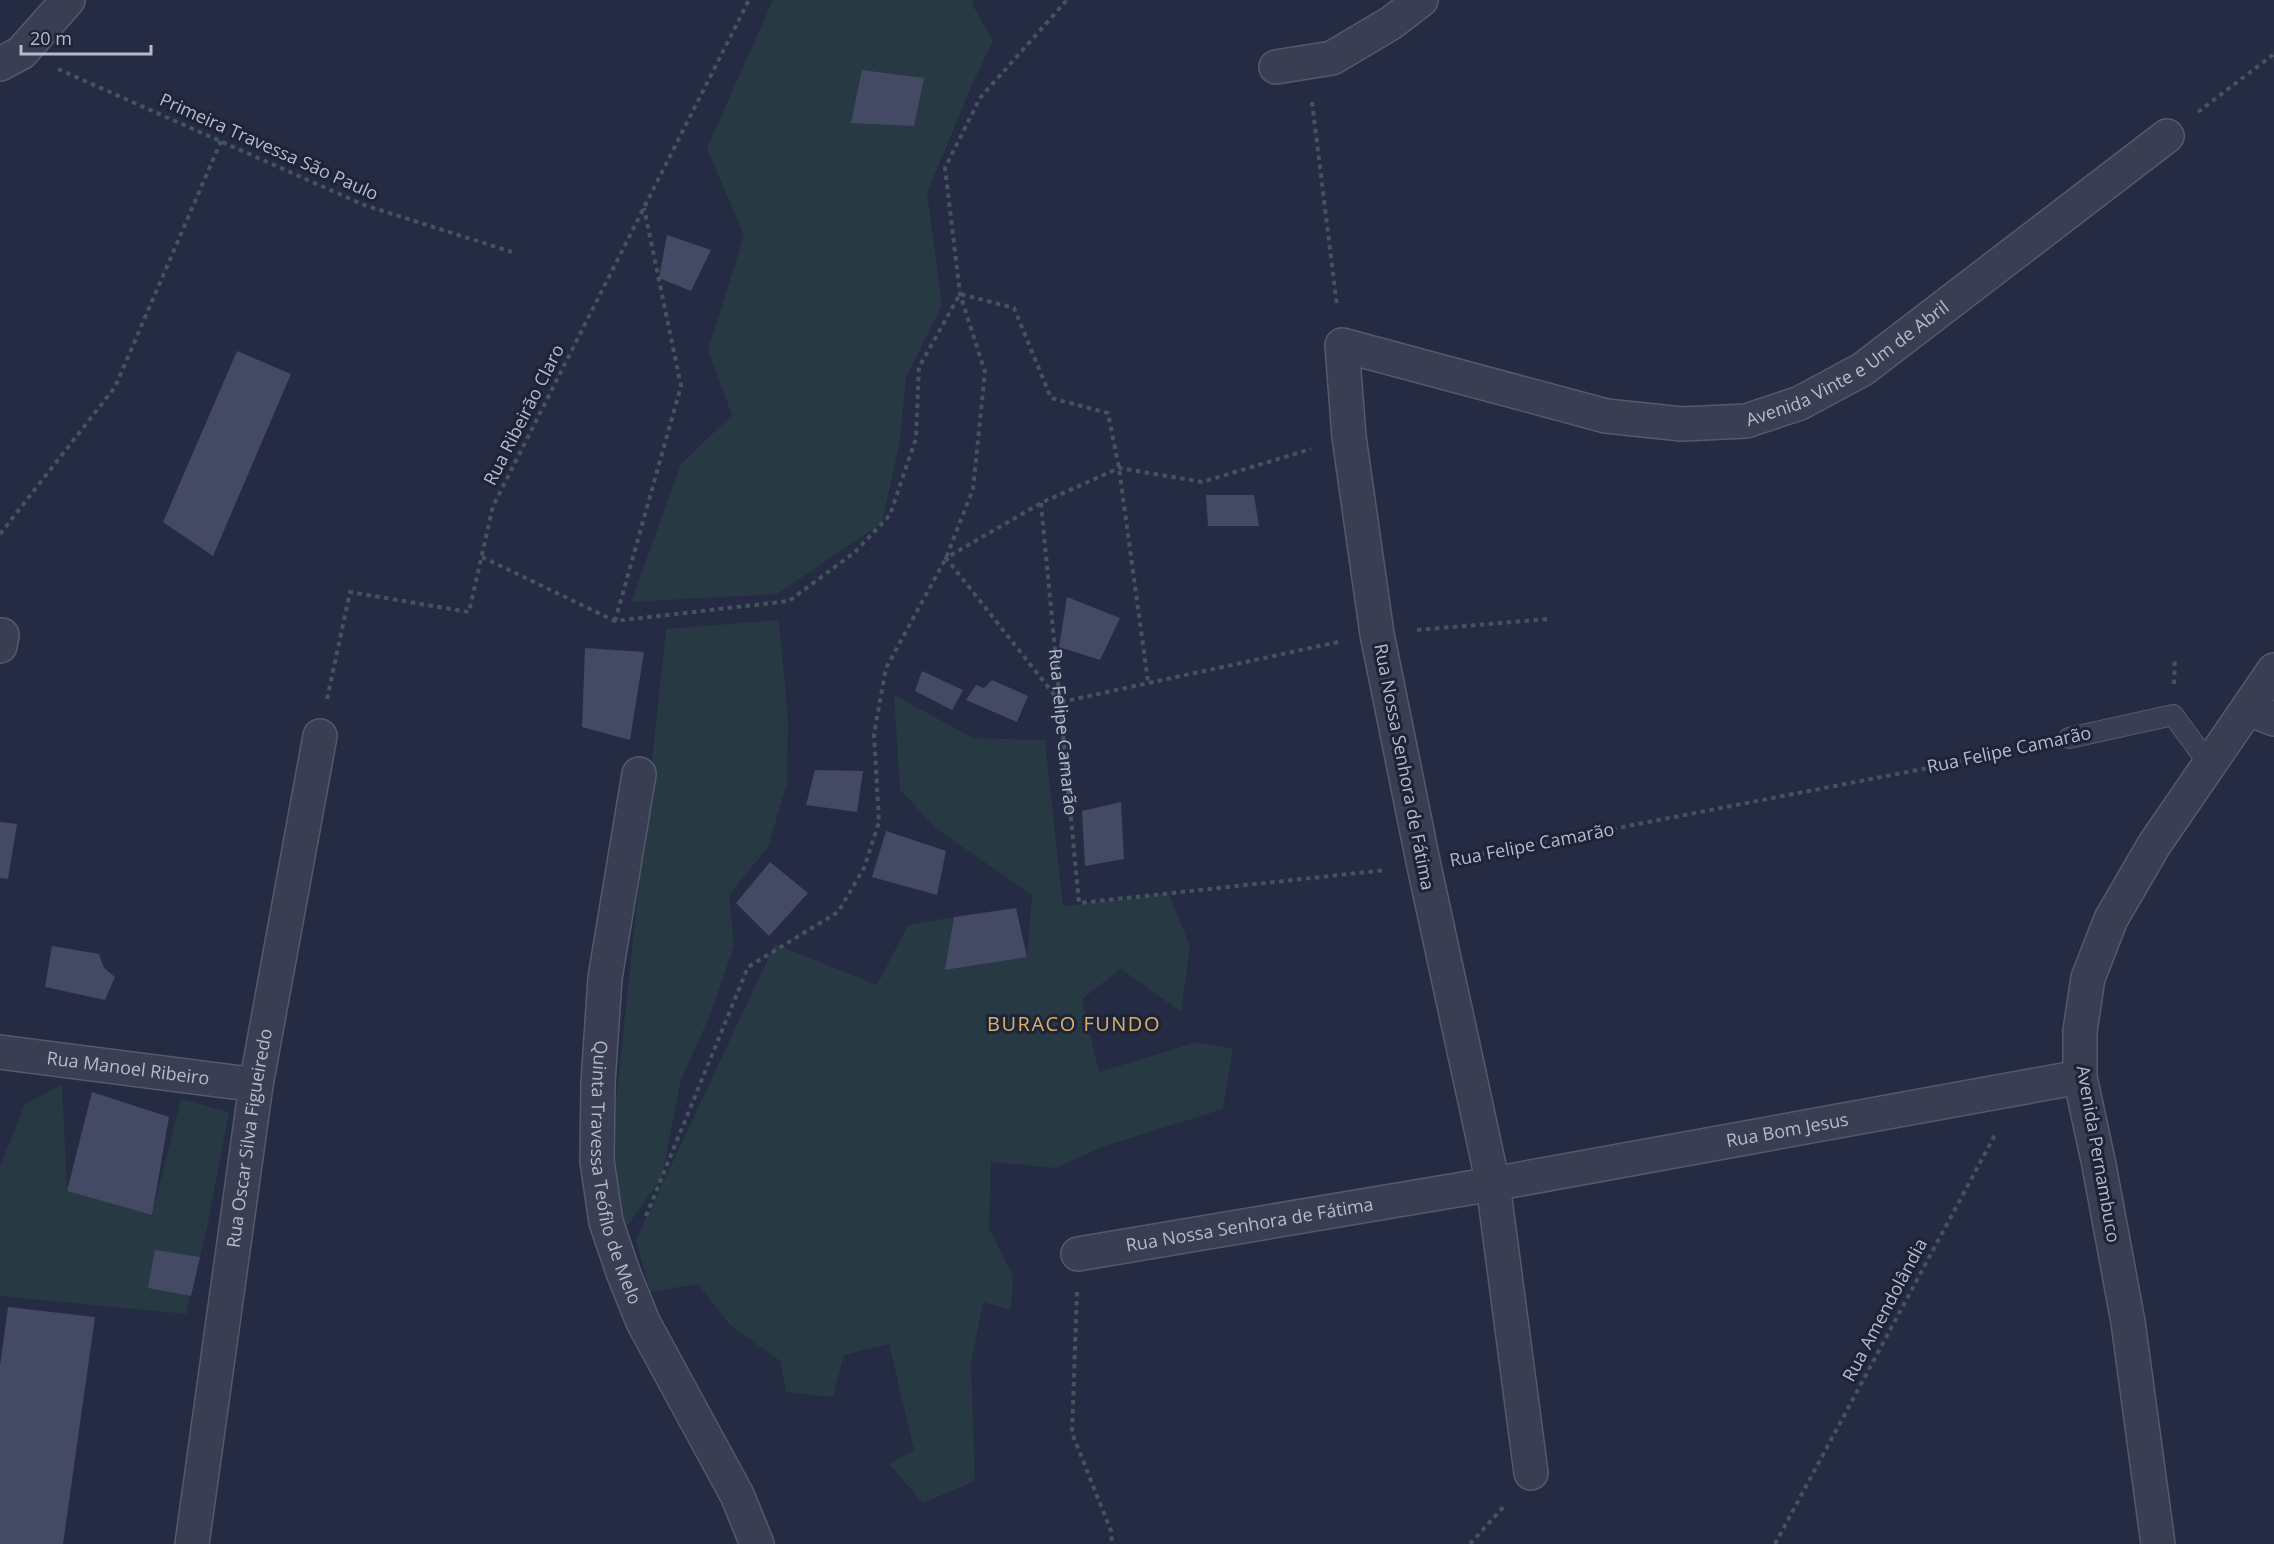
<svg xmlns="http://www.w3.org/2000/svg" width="2274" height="1544" viewBox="0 0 2274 1544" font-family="'Open Sans',sans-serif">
	<rect width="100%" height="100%" fill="#252b42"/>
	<g fill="#273943">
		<path d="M773,0H974L972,4L993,41L971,87L927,193L942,305L906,378L900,441L882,523L777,594L631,602L681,464L732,415L708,350L744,236L707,148Z"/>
		<path d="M779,620L788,719L787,783L768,847L729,895L734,946L711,1013L681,1080L662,1177L623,1232L610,1157L666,629Z"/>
		<path d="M894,695L973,738L1045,740L1063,906L1169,894L1190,946L1181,1012L1121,969L1082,999L1099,1072L1197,1042L1233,1049L1223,1109L1102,1147L1056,1168L991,1162L989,1228L1013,1276L1011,1310L983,1302L971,1363L975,1481L923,1503L889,1464L914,1450L889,1344L844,1355L833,1397L786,1392L780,1361L730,1325L698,1284L650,1292L636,1240L775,944L877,985L908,925L954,917L946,970L1027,957L1032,895L938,830L900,790Z"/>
		<path d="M62,1085L67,1191L152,1215L181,1099L229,1112L207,1228L186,1314L0,1296V1167L25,1104Z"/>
	</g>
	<g fill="#444a64">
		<path d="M862,70L924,78L914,126L851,123Z"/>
		<path d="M667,235L711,250L691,291L659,278Z"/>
		<path d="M237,351L291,374L213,556L163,522Z"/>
		<path d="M1206,495H1254L1259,526H1208Z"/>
		<path d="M1067,597L1120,618L1100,660L1059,647Z"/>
		<path d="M585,648L644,652L630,740L582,727Z"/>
		<path d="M922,671L963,690L952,710L915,691Z"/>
		<path d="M992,680L1028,696L1017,722L966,700L976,685L984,688Z"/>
		<path d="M815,770L863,771L857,812L806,805Z"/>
		<path d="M1121,802L1124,859L1085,866L1082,811Z"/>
		<path d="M0,822L17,824L8,879L0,878Z"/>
		<path d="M886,831L946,851L937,895L872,877Z"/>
		<path d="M770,862L808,893L769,936L736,903Z"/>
		<path d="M1016,908L1027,957L945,970L954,917Z"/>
		<path d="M52,946L99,954L104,968L115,977L105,1000L45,987Z"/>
		<path d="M92,1092L169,1117L152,1215L67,1191Z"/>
		<path d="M155,1250L200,1257L191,1296L148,1288Z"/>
		<path d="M8,1307L95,1317L63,1544H0V1366Z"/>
	</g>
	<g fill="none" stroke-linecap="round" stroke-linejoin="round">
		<defs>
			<path id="service" d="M2069,738L2173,715L2209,764"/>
			<g id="minor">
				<path d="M0,64L21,53L68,0"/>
				<path d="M1276,67L1332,58L1391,23L1421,0"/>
				<path d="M0,646L2,635"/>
				<path d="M2249,709L2274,719"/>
				<path id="s2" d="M639,774L605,978L598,1083L597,1161L606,1222L623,1272L643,1322L737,1495L757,1544"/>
				<path id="s3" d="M0,1052L256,1085"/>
				<path id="s4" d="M1078,1254L1493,1184L2080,1077"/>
				<path id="s5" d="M1531,1473L1493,1184L1424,866L1377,634L1349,437L1342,345L1606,416L1682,424L1746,421L1800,403L1863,369L2167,136"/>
				<path id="s6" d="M192,1544L256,1085L320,736"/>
			</g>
			<path id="tertiary" d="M2158,1544L2128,1322L2099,1165L2080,1077V1031L2088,978L2111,919L2154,845L2274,670"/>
		</defs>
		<use href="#service" stroke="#54596c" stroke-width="22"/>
		<use href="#minor" stroke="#54596c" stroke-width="36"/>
		<use href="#tertiary" stroke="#54596c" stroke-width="36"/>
		<g stroke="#42555d" stroke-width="4" stroke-dasharray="4.5 4.5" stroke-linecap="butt">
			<path d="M58,69L364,205L512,252"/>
			<path d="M1312,102L1337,306"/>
			<path d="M2198,112L2274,54"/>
			<path id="s1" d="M1041,503L1079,903L1386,870"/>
			<path d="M0,534L115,387L221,141"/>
			<path d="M482,557L615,621L789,601L855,552L890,515L916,438L919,367L960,294L1014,308L1051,398L1108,413L1119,468L1148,682"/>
			<path d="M615,621L681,386L644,208"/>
			<path d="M1417,630L1548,619"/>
			<path d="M2174,684L2175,657"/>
			<path d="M327,699L350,592L469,612L493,506L749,0"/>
			<path d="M1060,702L946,558L1041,503L1119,468L1202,482L1311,449"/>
			<path d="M1061,702L1338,642"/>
			<path d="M1462,858L1933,767L2037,745"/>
			<path d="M646,1216L748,967L838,912L864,868L879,822L874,734L886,668L946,558L973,489L985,372L960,294L945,168L980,98L1067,0"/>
			<path d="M1077,1292L1072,1433L1111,1531L1112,1544"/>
			<path d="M1470,1544L1506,1504"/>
			<path d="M1775,1544L1996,1133"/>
		</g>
		<use href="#service" stroke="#393e52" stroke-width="20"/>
		<use href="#minor" stroke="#393e52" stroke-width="33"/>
		<use href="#tertiary" stroke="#393e52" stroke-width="33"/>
	</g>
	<g text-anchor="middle" stroke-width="6" stroke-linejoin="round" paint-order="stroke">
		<g font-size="18" fill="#b6bacc" stroke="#1e2337">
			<text transform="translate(269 147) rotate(24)" y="6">Primeira Travessa São Paulo</text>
			<text dy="6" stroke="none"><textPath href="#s5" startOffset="1676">Avenida Vinte e Um de Abril</textPath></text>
			<text transform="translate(524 415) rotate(-63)" y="6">Rua Ribeirão Claro</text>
			<text dy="6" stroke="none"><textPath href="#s1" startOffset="230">Rua Felipe Camarão</textPath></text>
			<text transform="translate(2009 750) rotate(-12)" y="6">Rua Felipe Camarão</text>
			<text transform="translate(1404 767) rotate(79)" y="6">Rua Nossa Senhora de Fátima</text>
			<text transform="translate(1532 845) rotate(-11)" y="6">Rua Felipe Camarão</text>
			<text dy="6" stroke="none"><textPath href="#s3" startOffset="129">Rua Manoel Ribeiro</textPath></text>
			<text dy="6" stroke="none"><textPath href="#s4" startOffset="720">Rua Bom Jesus</textPath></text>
			<text dy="6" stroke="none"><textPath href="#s6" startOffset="410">Rua Oscar Silva Figueiredo</textPath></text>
			<text transform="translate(2098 1154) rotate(80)" y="6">Avenida Pernambuco</text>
			<text dy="6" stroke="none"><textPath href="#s2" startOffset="404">Quinta Travessa Teófilo de Melo</textPath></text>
			<text dy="6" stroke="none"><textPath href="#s4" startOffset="174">Rua Nossa Senhora de Fátima</textPath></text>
			<text transform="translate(1885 1310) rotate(-62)" y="6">Rua Amendolândia</text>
		</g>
		<g font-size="20" letter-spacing="1.5" fill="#dab163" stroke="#1e2337">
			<text x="1074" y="1031">BURACO FUNDO</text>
		</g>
	</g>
	<path d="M21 45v9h130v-9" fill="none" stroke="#b6bacc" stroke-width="3"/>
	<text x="30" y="45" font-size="18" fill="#b6bacc" stroke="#1e2337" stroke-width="4.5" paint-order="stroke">20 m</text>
</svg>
